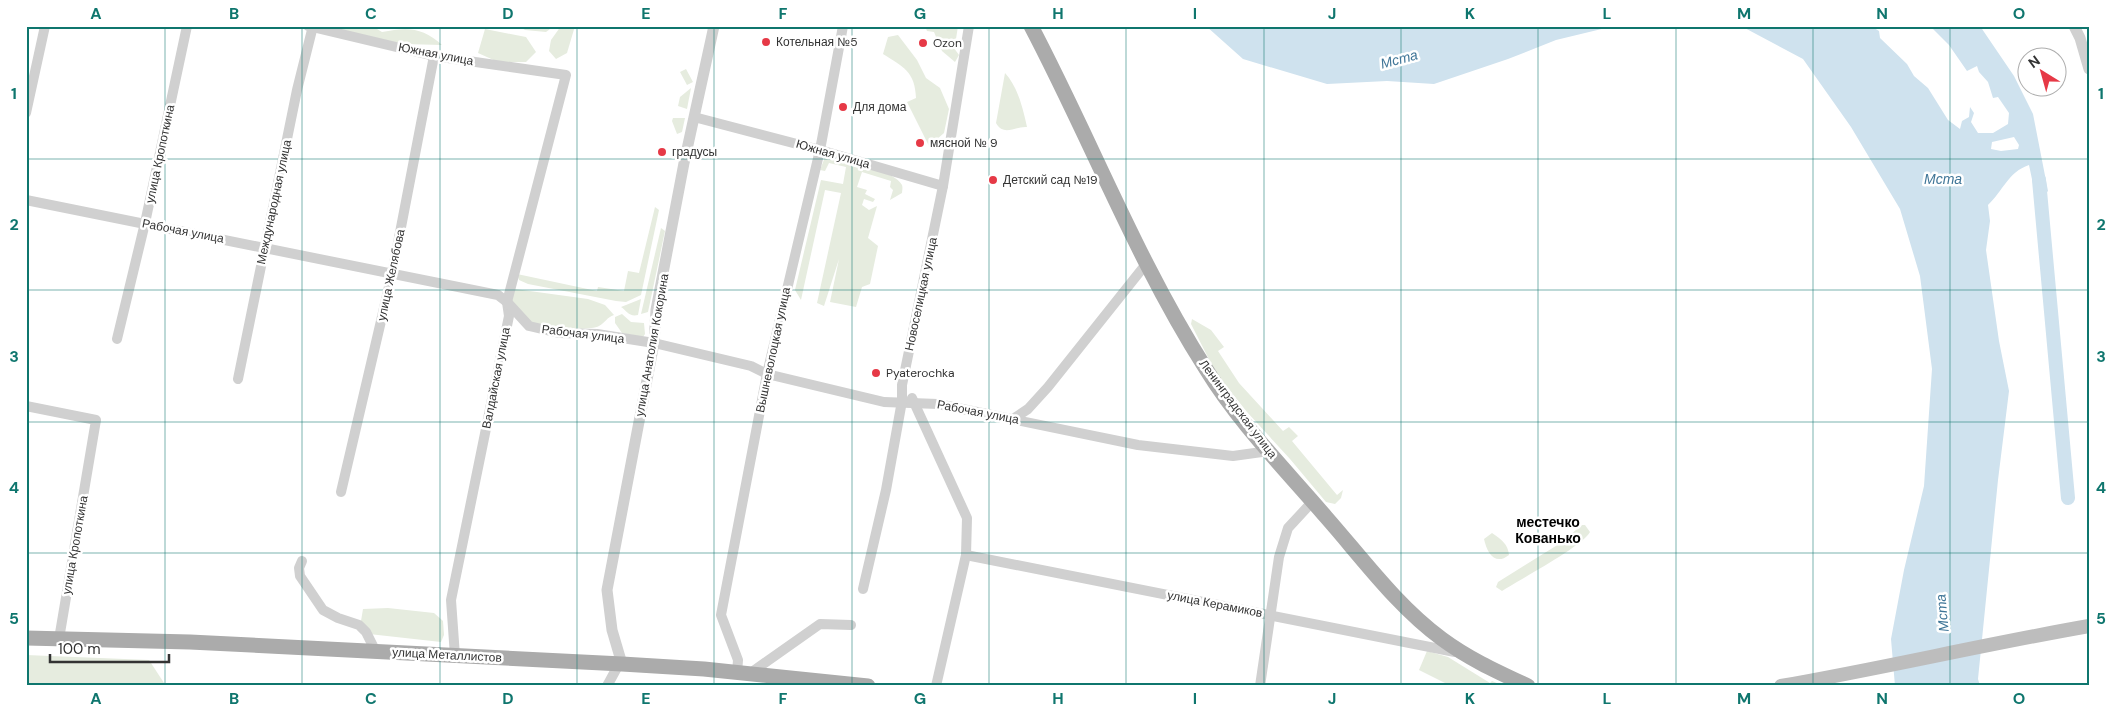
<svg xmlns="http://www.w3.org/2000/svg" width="2115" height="712" viewBox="0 0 2115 712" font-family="'DM Sans',sans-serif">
	<rect width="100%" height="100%" fill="#fff"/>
	<g fill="#e6ecdf">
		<path d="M336,26H372L382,32C407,27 423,27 442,45L403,44L341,31Z"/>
		<path d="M519,26H554L546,32L525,30Z"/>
		<path d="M561,26H575L567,53L556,59L549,51L551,40Z"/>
		<path d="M925,26H958L956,39L951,44L959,55L955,62L942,51L934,32L927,31Z"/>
		<path d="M485,29L526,37L536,52L526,62H498L478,53Z"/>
		<path d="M898,35L917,60L926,78L940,88L949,109L944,133L929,146L907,102L916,98C915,71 903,67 883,54L888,37Z"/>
		<path d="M686,69L693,82L687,85L680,72Z"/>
		<path d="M1005,73C1018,87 1023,109 1027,127C1015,126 1004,137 996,123Z"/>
		<path d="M691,88L687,109L678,106L680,97Z"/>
		<path d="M673,118H685L682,132L677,134L672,121Z"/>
		<path d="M825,157C840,158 896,171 902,185C903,188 902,191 902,193L890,200L893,190L890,187L891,181L862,172L857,187L867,190L865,194L875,199L873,202L864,199L862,205L869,210L877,206L868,238L878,246L870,284L862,287L856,307L830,302L839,259L824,306L817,303L841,193L825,190L801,300L795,290L821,180L843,184L846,167L829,163L825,171L820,170Z"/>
		<path d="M655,207L659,210L641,295L626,302L616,301L528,284L519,280L517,274L597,291L598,287L624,291L628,271L639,273Z"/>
		<path d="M661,228L665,231L648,312L641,314Z"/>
		<path d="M515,289L588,299L605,305L614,315C607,317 605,323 599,326C588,332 539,327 529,321C523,316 517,306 511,300Z"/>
		<path d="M641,299L638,315C629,317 627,311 621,307Z"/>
		<path d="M622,314L631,322L644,323L645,334L643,337L622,333L615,323V317Z"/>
		<path d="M1192,319L1211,330L1224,347L1218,351L1239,383L1283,431L1289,427L1298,436L1292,441L1337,495L1343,490L1341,498L1335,504L1326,502L1290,459L1247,412L1216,373L1191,324Z"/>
		<path d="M1582,525H1585L1590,532C1583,546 1519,580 1502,591L1496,587L1498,582L1559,544Z"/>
		<path d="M1492,533C1501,539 1508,544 1509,555C1495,566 1487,553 1484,539Z"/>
		<path d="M388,608L434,613L443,621L444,635L441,642L369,634L361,621L363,609Z"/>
		<path d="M1427,651L1448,657L1490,683L1492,681L1504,686H1451L1419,670Z"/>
		<path d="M26,655L149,660L166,686H26Z"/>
	</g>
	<g fill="#cfe2ee" fill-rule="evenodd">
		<path d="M1206,26H1614L1556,40L1508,59L1434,84L1387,81L1327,84L1243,59Z"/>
		<path d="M1741,26H1871L1879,31L1880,38L1907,64L1914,76L1928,88L1948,120L1960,129L1962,121L1969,117L1970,107L1974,113L1971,122L1978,133H1993L2008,124L2009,113L1998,97L1993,98L1988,82L1979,72L1977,66L1967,71L1949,45L1930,26H1980L2014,76L2033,114L2048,191L2037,203L2029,165C2008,172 2003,191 1988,205L1990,221L1986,250L1999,341L2009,391L1998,480L1978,679L1980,686H1895L1891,639L1904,570L1924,486L1932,369L1920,276L1900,209L1851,127L1803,59ZM2014,137L2019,145L2018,149L2001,151L1991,149L1992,142Z"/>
	</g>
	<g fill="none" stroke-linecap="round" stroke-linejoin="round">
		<path stroke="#cfe2ee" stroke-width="14" d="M2039,180L2068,498"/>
		<g stroke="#d0d0d0" stroke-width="10">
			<path d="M308,26L434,56L566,75L507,302L509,316L451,600L455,656"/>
			<path d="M26,113L45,26"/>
			<path d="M694,117L820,150L943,186"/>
			<path d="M26,200L498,295L507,302L529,326L559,333L597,334L654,343L751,366L767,374L884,402L938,404L1138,445L1233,456L1269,451"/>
			<path d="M117,339L145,223L187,26"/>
			<path d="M238,379L297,90L313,26"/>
			<path d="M912,398L967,518L966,555L936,686"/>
			<path d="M26,406L96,420L59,639"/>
			<path d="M1013,419L1028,409L1048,387L1146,264"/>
			<path d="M341,492L392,274L434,56"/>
			<path d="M966,555L1455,652"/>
			<path d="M302,561L299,568L300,576L323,610L338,618L359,625L366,632L376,652"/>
			<path d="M863,589L886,490L902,401V385L943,186L969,26"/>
			<path d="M737,673L738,660L721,615L767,374L820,150L843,26"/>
			<path d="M749,674L820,624L851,625"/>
			<path d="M607,686L619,664"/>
			<path d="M1260,686L1279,557L1288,528L1313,501"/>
		</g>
		<g stroke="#d0d0d0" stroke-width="11">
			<path d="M2074,26L2080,38L2089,69"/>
			<path d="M622,664L612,630L607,590L654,343L656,310L684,163L714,26"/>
		</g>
		<path stroke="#bdbdbd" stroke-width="14" d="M1781,686C1884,668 1986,644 2089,626"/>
		<g stroke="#ababab" stroke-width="15">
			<path d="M1031,26C1091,140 1137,261 1206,369C1239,423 1285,469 1326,517C1363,559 1397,606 1442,639C1469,659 1498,672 1528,686"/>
			<path d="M26,638L190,642L622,664L704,669L868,686"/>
		</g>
	</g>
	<path fill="none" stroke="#0f766e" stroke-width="1" stroke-opacity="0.55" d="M165,26V686M302,26V686M440,26V686M577,26V686M714,26V686M852,26V686M989,26V686M1126,26V686M1264,26V686M1401,26V686M1538,26V686M1676,26V686M1813,26V686M1950,26V686M26,159H2089M26,290H2089M26,422H2089M26,553H2089"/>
	<g fill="#e63946" stroke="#fff" stroke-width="2">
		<circle cx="766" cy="42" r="5"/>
		<circle cx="923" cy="43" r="5"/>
		<circle cx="843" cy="107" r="5"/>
		<circle cx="920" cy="143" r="5"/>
		<circle cx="662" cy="152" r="5"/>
		<circle cx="993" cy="180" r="5"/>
		<circle cx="876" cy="373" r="5"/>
	</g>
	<g text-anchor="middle" stroke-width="5" stroke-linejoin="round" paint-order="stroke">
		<g font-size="12" fill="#333" stroke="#fff" text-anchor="start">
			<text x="776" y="46">Котельная №5</text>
			<text x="933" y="47">Ozon</text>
			<text x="853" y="111">Для дома</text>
			<text x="930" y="147">мясной № 9</text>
			<text x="672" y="156">градусы</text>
			<text x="1003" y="184">Детский сад №19</text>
			<text x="886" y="377">Pyaterochka</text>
		</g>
		<g font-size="12" fill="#333" stroke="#fff">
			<text transform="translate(436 54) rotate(11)" y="4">Южная улица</text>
			<text transform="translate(160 154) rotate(-78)" y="4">улица Кропоткина</text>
			<text transform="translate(833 154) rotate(16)" y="4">Южная улица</text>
			<text transform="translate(274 202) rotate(-78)" y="4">Международная улица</text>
			<text transform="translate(183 231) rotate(11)" y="4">Рабочая улица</text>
			<text transform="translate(391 275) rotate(-78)" y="4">улица Желябова</text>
			<text transform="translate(921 294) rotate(-78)" y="4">Новоселицкая улица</text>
			<text transform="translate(583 334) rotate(7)" y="4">Рабочая улица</text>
			<text transform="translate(652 345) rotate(-80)" y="4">улица Анатолия Кокорина</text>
			<text transform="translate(773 350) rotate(-78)" y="4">Вышневолоцкая улица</text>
			<text transform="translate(496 378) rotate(-79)" y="4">Валдайская улица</text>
			<text transform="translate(1238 409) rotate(53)" y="4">Ленинградская улица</text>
			<text transform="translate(978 412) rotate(11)" y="4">Рабочая улица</text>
			<text transform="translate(75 545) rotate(-80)" y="4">улица Кропоткина</text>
			<text transform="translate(1215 604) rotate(11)" y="4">улица Керамиков</text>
			<text transform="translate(447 655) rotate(3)" y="4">улица Металлистов</text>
		</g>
		<g font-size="14" font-style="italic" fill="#3f7597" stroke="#fff">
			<text transform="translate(1399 59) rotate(-15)" y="5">Мста</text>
			<text x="1943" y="184">Мста</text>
			<text transform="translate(1942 613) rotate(-95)" y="5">Мста</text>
		</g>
		<g font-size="14" font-weight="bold" fill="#000" stroke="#fff">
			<text x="1548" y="527">местечко<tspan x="1548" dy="16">Кованько</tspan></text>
		</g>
	</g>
	<rect width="2115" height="712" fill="none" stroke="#ffffff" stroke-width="55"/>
	<g transform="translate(2042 72) rotate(323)"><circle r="24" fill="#ffffff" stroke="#adadad"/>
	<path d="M0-4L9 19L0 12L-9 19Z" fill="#e63946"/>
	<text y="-8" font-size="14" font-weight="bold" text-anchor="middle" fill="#333333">N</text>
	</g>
	<path d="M50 654v8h119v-8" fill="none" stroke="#333333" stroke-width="2.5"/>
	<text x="58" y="654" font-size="15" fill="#333333" stroke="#ffffff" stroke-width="4" paint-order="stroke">100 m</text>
	<rect x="28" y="28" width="2060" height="656" fill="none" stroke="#0f766e" stroke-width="2"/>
	<g font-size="16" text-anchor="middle" font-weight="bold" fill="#0f766e">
		<text x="96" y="19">A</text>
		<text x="234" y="19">B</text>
		<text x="371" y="19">C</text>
		<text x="508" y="19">D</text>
		<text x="646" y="19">E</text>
		<text x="783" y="19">F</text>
		<text x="920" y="19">G</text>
		<text x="1058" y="19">H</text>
		<text x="1195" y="19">I</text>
		<text x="1332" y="19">J</text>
		<text x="1470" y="19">K</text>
		<text x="1607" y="19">L</text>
		<text x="1744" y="19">M</text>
		<text x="1882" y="19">N</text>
		<text x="2019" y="19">O</text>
		<text x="14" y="99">1</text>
		<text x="2101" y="99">1</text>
		<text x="14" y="230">2</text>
		<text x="2101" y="230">2</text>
		<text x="14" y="362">3</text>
		<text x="2101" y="362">3</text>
		<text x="14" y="493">4</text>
		<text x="2101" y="493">4</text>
		<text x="14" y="624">5</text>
		<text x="2101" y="624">5</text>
		<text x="96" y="704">A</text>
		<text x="234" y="704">B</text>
		<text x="371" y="704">C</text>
		<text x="508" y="704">D</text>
		<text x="646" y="704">E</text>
		<text x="783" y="704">F</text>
		<text x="920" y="704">G</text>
		<text x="1058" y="704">H</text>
		<text x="1195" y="704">I</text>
		<text x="1332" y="704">J</text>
		<text x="1470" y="704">K</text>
		<text x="1607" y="704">L</text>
		<text x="1744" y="704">M</text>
		<text x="1882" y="704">N</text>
		<text x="2019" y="704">O</text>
	</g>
</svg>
